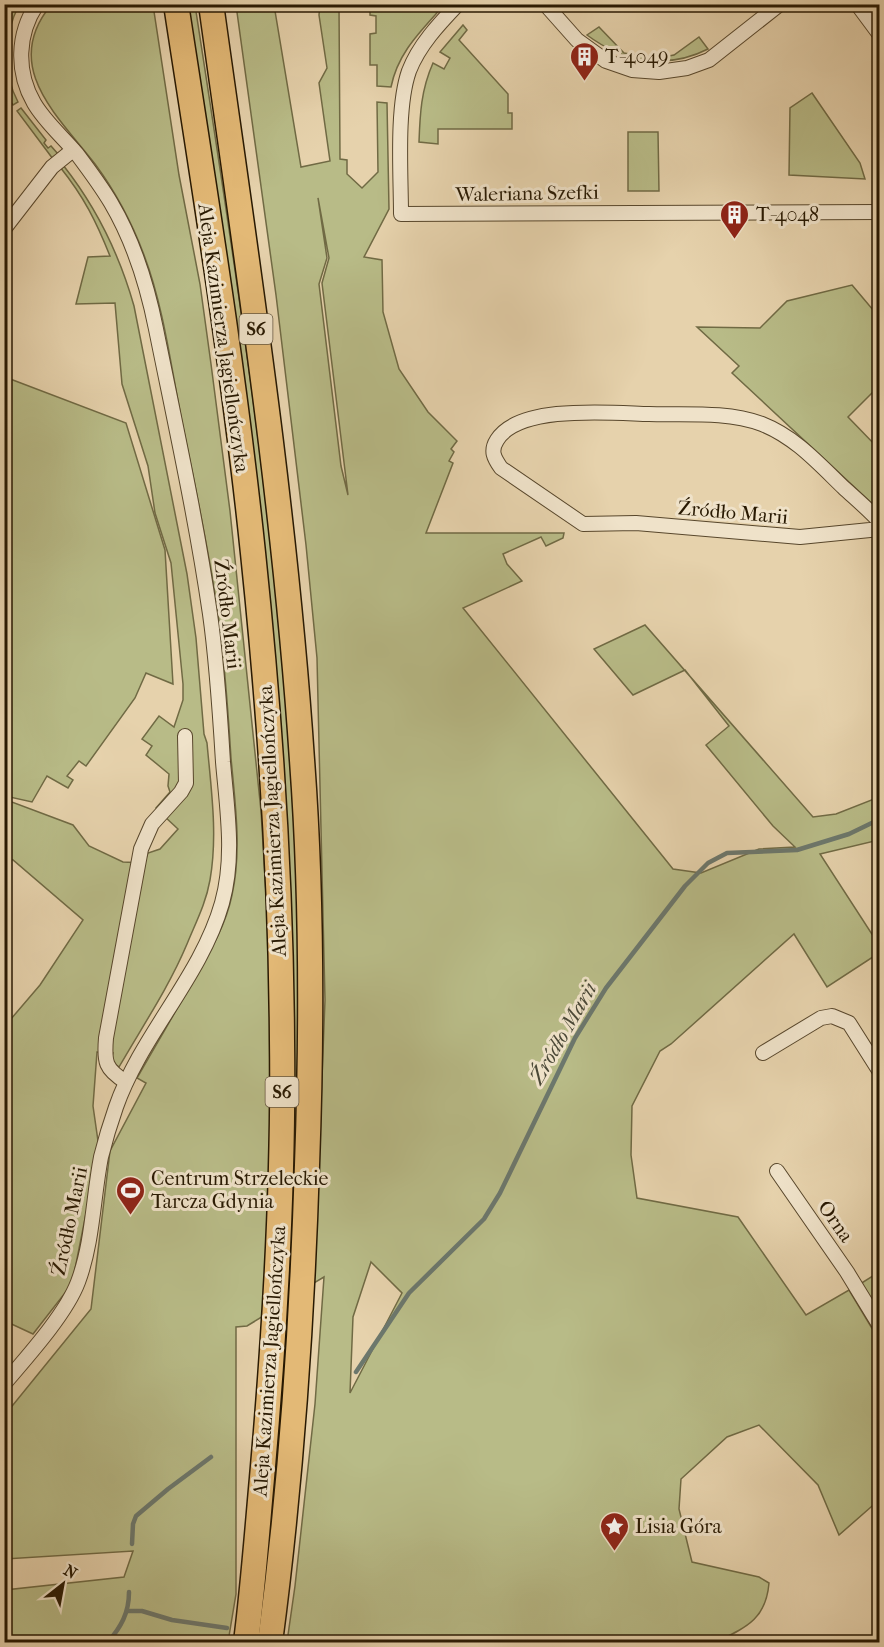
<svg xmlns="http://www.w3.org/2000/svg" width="884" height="1647" viewBox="0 0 884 1647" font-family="'IM FELL French Canon',serif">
	<rect width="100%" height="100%" fill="#e6d2ac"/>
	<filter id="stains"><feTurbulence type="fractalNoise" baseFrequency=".00333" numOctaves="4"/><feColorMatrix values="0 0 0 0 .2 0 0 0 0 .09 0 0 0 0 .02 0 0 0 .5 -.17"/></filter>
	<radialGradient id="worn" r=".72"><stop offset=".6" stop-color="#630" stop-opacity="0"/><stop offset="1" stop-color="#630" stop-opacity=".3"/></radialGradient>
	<g fill="#b8bb87" stroke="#706a44" stroke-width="1.5" fill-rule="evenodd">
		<path d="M4,5H19C4,34 2,72 18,102L13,105L5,94Z"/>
		<path d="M51,5H153L179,175L200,284L211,364L230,511L261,811L271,976V1134L265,1315L247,1326L236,1327V1594L228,1642H5V1590L124,1577L133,1551L5,1559L4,1416L91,1309L110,1151L146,1083L137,1078C154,1048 172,1018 189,988C206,958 225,929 232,895C242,850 235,803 231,758C228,710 225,662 218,614C209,550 195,486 182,422C171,367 164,308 144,255C132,223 115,191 95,164C59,117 0,67 51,5Z"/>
		<path d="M188,5H195C237,277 280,551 294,827C299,920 301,1014 300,1107C298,1203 291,1299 287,1395H281L287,827C271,551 230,278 188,5Z"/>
		<path d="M236,5H274L301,167L330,161L319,83L327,68L319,15L320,5H339L340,159L347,160V174L362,188L378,172L377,102L387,103L389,209L364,257L382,260L383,312L399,369L428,412L457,441L451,449L454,452L449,461L453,463L426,533H564L563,538L546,546L541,537L503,554L507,564L522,581L463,608L673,869L701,873L759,849L795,847L773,826L706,745L729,726L685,670L633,695L594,649L645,625L813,817L836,814L879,797V840L820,854L879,945V953L827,987L794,934L671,1044L660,1051L632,1106L631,1155L637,1198L738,1217L806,1315L849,1290L879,1340V1500L839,1535L818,1485L759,1425L727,1437L681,1479L679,1509L692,1562L759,1577L769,1583C766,1619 747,1627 716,1642H287L295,1586L315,1404L324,1277L314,1283L325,1000L317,658L306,545L276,295ZM318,198L329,258L322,283L348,495L341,466L319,284L327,258ZM371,1262L402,1293L350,1393L353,1317Z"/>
		<path d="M370,5H444C421,31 398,52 391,87L377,86V65H370V34L376,33V16L370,15Z"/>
		<path d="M463,25L467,30L459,40L508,94V113H512V129H438V144L419,142C420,114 421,90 433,63L444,69L450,58L440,52Z"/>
		<path d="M599,27L624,53L641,56L663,57L674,55L699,37L708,49C667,70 623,62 587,35Z"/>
		<path d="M812,93L860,163L865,179L789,175L790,108Z"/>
		<path d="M21,108L46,140L44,143L48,148L51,146L58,154L53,159L17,111Z"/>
		<path d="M628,132H658L659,191H628Z"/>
		<path d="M63,165C97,208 119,253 134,306L187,574L196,638L204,734L207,743C211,788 218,835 210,880C206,903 196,922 187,944C169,987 142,1027 119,1067L110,1062L113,1053L97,1052L93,1106L99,1148L72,1284L33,1334L5,1321V1026L40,985L83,920L13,860L5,857L4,799L73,825L89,846L123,862L144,863L148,853L160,849L178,829L164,816L186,792L189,785L190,776L188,736H178L182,744V784L159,811L156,808L170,792L168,786L169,774L146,755L152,746L142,739L159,716L174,727L183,700V684L171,563L155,513L148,466L122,384L115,303L76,304L88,257L110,256C96,221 84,197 60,167Z"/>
		<path d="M852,285L879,317V386L848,417L879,449V510L732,373L739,366L697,327L760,328L787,301Z"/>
		<path d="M5,377L126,423L165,550L173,684L146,673L135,698L86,766L79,761L67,776L73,780L68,788L47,776L32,802L5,796Z"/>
		<path d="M879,1272V1314L860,1284Z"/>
	</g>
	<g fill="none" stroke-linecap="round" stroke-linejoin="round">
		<g stroke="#6c776c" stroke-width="4.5">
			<path d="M356,1372L409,1293L484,1219L500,1193L575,1038L606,988L685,886L708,863L727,853L797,850L849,834L880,819"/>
			<path d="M132,1544L133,1524L136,1516L168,1489L211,1457"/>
			<path d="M127,1611H142L172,1620L227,1628"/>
			<path d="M108,1642C121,1627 129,1613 129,1592"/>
		</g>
		<defs>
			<g id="minor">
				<path d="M458,4C439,24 419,45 409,71C396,108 401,175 401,214L880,212"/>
				<path d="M545,4L577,40L606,61L632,70L659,72L687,68L709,60L780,4"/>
				<path d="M857,4L880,35"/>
				<path d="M4,229L52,167L73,150"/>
				<path d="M880,522C869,510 856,499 844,488C818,463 795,437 762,424C727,411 685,415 649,414C612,413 519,404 497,440C490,451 494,458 501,468L583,524L636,523L800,537L880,529"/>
				<path d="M763,1053L821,1018L832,1016L849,1023L880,1072"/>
				<path d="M126,1082C105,1069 104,1062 106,1038L141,849L152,824L181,792L186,783L185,736"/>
				<path d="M777,1171L847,1272L880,1326"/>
				<path d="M4,1384C27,1357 66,1314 78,1282C93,1242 93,1198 101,1157C105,1141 110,1124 116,1107C141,1035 201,977 222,903C235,857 227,809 223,762C220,713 217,663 210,614C196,518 175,423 156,329C147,284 134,242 111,203C101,186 89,170 77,154C63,137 45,122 34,103C16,72 17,34 37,4"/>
			</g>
			<g id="motorway">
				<path d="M176,4C204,187 234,370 253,553C270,715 281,878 282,1040C284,1186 275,1332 262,1478C257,1533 253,1588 246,1642"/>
				<path d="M211,4C246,256 285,506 302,760C312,894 312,1030 307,1165C302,1324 291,1484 270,1642"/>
			</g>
		</defs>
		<use href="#minor" stroke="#58472c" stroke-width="16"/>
		<use href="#motorway" stroke="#281902" stroke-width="27"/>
		<use href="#minor" stroke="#efe2c9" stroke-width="14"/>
		<use href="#motorway" stroke="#e3b976" stroke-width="24"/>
	</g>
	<defs>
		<symbol id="building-pin" viewBox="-11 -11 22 30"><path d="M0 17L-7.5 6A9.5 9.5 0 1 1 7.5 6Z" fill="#8f2418" stroke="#efe2c9"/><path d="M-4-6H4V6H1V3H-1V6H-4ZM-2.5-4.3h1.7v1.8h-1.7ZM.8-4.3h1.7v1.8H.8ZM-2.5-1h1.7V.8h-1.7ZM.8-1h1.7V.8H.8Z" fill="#fff"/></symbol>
		<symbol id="stadium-pin" viewBox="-11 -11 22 30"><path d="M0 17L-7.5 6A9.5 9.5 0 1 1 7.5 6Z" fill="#8f2418" stroke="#efe2c9"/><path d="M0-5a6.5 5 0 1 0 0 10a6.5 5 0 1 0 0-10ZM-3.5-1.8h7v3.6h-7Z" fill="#fff"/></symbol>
		<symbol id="sight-pin" viewBox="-11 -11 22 30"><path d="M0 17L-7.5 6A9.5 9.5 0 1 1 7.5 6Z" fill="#8f2418" stroke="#efe2c9"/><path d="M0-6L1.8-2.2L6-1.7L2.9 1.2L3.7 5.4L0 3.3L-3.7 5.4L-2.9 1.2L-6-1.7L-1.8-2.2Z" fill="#fff"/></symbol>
	</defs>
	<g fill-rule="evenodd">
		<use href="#building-pin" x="568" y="40" width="33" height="45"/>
		<use href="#building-pin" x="718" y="198" width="33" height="45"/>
		<use href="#stadium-pin" x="114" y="1174" width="33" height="45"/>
		<use href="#sight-pin" x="598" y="1510" width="33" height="45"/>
	</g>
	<g text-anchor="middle" stroke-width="6" stroke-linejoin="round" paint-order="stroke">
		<g fill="#efe2c9" stroke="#64553e" stroke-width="1.5">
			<rect x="239.5" y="314" width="33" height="30" rx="4.5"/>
			<rect x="265.5" y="1077" width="33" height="30" rx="4.5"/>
		</g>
		<g font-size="18" font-weight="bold" fill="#281902">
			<text x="256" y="335">S6</text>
			<text x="282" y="1098">S6</text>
		</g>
		<g font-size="20" fill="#281902" stroke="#efe2c9" text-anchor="start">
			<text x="605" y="63">T-4049</text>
			<text x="756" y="221">T-4048</text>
			<text x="151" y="1185">Centrum Strzeleckie<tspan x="151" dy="23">Tarcza Gdynia</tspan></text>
			<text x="635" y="1533">Lisia Góra</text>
		</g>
		<g font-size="20" fill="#281902" stroke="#efe2c9">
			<text transform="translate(527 193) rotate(-1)" y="7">Waleriana Szefki</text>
			<text transform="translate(224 338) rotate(82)" y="7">Aleja Kazimierza Jagiellończyka</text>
			<text transform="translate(733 512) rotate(5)" y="7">Źródło Marii</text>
			<text transform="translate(228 614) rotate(83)" y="7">Źródło Marii</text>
			<text transform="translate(272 821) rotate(-93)" y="7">Aleja Kazimierza Jagiellończyka</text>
			<text transform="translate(69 1221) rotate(-78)" y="7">Źródło Marii</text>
			<text transform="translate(836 1221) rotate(55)" y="7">Orna</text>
			<text transform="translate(269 1361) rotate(-86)" y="7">Aleja Kazimierza Jagiellończyka</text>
		</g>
		<g font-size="21" font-style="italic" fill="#4a4837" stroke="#efe2c9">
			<text transform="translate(563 1033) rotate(-60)" y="7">Źródło Marii</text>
		</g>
	</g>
	<rect width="884" height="1647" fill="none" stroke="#e6d2ac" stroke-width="24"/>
	<rect x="6" y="6" width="872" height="1635" fill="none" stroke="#281902" stroke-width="3"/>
	<rect x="12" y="12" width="860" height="1623" fill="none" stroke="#281902" stroke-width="1.5"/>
	<g transform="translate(63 1584) rotate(31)" stroke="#efe2c9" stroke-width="4.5" paint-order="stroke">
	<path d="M0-4.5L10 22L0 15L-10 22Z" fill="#281902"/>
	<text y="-9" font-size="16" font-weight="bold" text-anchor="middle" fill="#281902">N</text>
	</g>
	<rect width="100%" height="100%" filter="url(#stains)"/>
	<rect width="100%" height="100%" fill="url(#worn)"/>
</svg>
